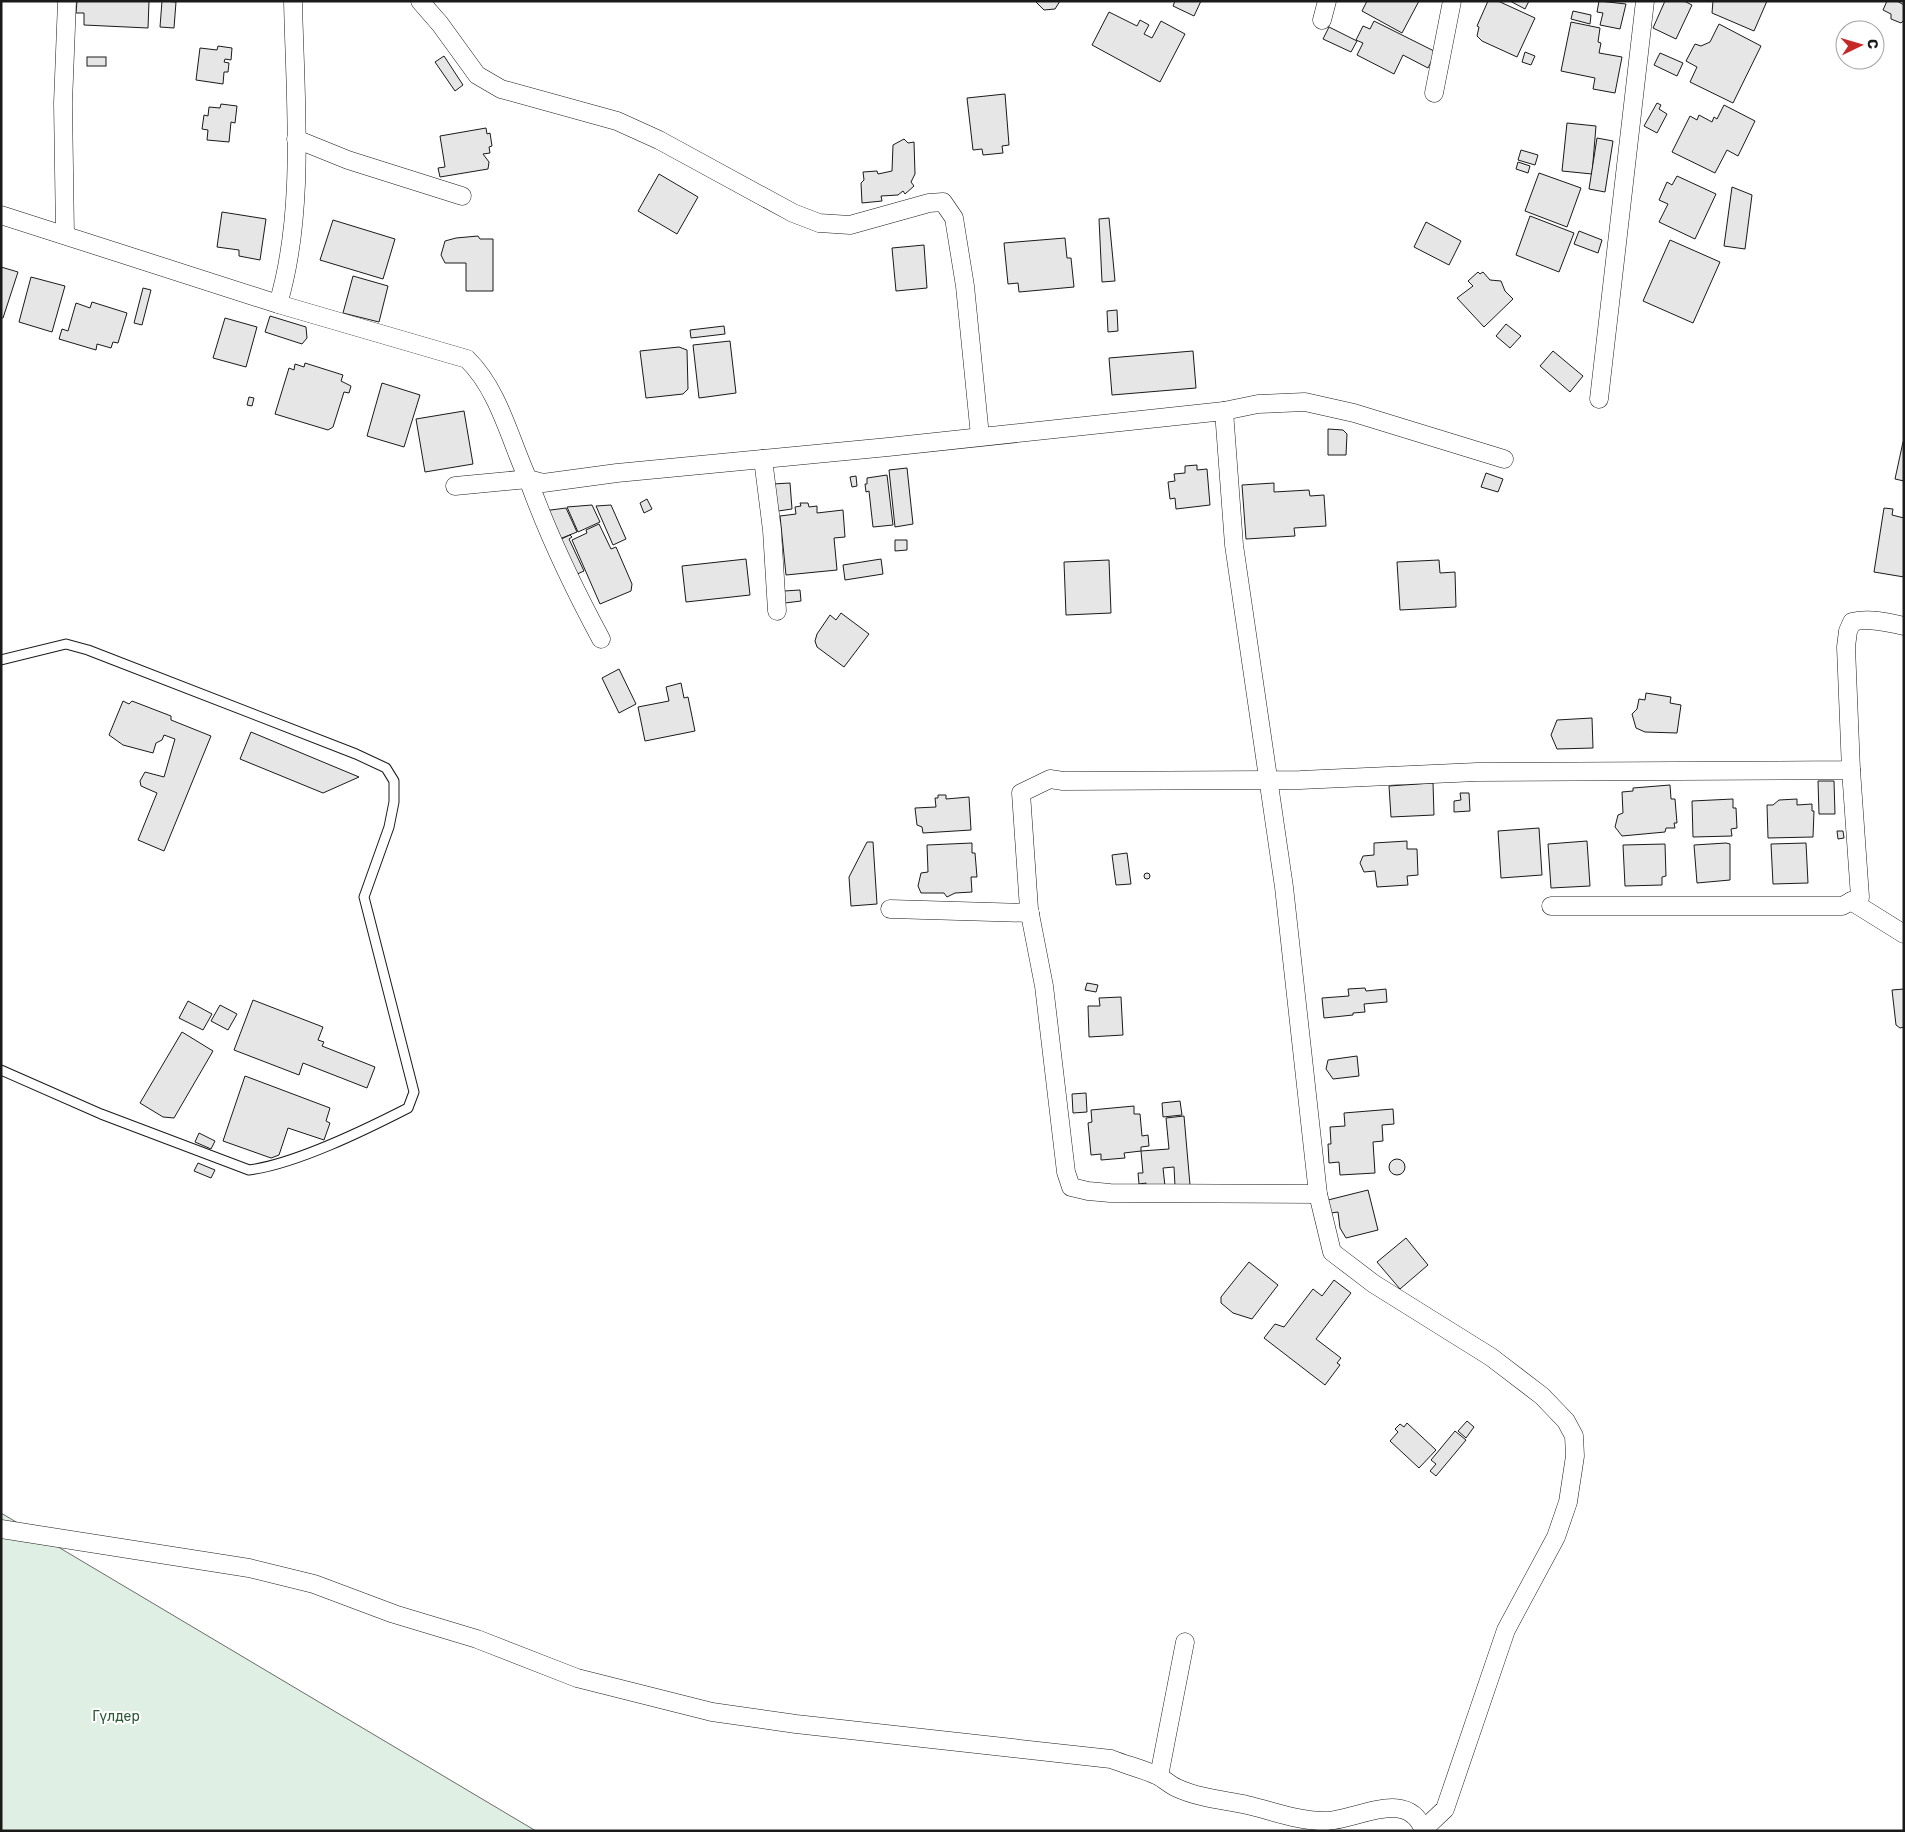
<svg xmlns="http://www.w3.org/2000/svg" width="1905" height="1832" viewBox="0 0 1905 1832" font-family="Rubik,sans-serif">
	<rect width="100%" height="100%" fill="#fff"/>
	<path fill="#e0efe3" stroke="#6a6a6a" d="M1,1513L536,1831H1Z"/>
	<g fill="#e6e6e6" stroke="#1a1a1a">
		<path d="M77,1H149L148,28L84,25V13H76Z"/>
		<path d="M162,1L176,2L174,28L160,27Z"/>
		<path d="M1035,1H1060L1055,9L1044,10Z"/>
		<path d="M1175,1H1201L1194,16L1173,6Z"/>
		<path d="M1367,1H1419L1402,33L1362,11Z"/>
		<path d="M1488,1H1498L1535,18L1517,57L1482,41L1477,36L1479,27L1477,26Z"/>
		<path d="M1510,1H1529L1525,9Z"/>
		<path d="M1599,1L1626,4L1620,29L1600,25L1603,13L1597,12Z"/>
		<path d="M1665,1H1684L1692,5L1676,39L1653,28Z"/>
		<path d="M1767,1L1754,31L1712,13L1713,1Z"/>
		<path d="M1887,1H1897L1904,5V20L1901,23L1891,19V14L1883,10Z"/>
		<path d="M1573,11L1591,15L1590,24L1571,19Z"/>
		<path d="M1109,12L1137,26L1140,20L1149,25L1144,34L1152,38L1161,21L1185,34L1160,82L1092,45Z"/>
		<path d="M1374,21L1436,52L1428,68L1403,55L1394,74L1357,55L1363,43L1356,40L1363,26L1370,29Z"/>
		<path d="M1571,22L1600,28L1598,42L1601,43L1599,53L1622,57L1615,93L1593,89L1595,78L1561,71Z"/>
		<path d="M1719,24L1761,46L1733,103L1690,82L1697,67L1686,61L1695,44L1701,46L1710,42Z"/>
		<path d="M1329,27L1357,41L1351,52L1323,39Z"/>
		<path d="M218,46L232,48L231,60L225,59L224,62L229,63L228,72H224L223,84L196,80L200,48L217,50Z"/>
		<path d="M1525,52L1535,56L1531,65L1522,62Z"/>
		<path d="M1660,53L1683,63L1677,76L1654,65Z"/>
		<path d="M444,56L463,85L455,91L435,62Z"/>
		<rect x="87" y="57" width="19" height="9"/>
		<path d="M1005,94L1009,145L1002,146L1003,153L983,155L982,149L973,150L967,98Z"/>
		<path d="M1657,103L1661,105L1659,109L1667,114L1657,133L1644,126Z"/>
		<path d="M221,104L237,106L235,123L231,122L229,142L207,140L208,130L202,129L204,115L208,116L209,107L220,108Z"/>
		<path d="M1724,105L1755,121L1738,156L1727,150L1715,173L1672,152L1690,116L1697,120L1699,115L1712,122L1714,117L1717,119Z"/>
		<path d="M1567,123L1596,126L1592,174L1562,171Z"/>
		<path d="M486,128L487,134L490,133L492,146L489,147L490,153L483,154L489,162L488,169L440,177L438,168L445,167L440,136Z"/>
		<path d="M1597,138L1613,141L1605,192L1589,189Z"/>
		<path d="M904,139L908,143L914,142L915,174L911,182L914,186L905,194L903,191L898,195L881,196L882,201L862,203L861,183L864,180L863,172L877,171L878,174L892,171L893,145Z"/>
		<path d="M1521,150L1538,155L1535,165L1518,160Z"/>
		<path d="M1518,162L1530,166L1528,173L1516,169Z"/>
		<path d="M1539,173L1581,188L1567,227L1525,211Z"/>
		<path d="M659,174L698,197L677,234L638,211Z"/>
		<path d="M1677,176L1716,194L1695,239L1659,222L1668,204L1659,200L1667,182L1672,185Z"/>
		<path d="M1732,187L1752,195L1745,249L1724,246Z"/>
		<path d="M222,212L266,219L260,260L239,256V250L217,247Z"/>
		<path d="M1530,216L1574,233L1559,272L1516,255Z"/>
		<path d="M1109,218L1115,281L1102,282L1099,219Z"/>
		<path d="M333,220L395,239L383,279L320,260Z"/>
		<path d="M1426,222L1461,241L1449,265L1414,247Z"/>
		<path d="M1579,231L1602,240L1598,253L1574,244Z"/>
		<path d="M478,236L480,239H493V291H466V263H445L441,255L445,241L456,238Z"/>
		<path d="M1065,238L1067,258H1071L1074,287L1019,292L1018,283L1008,284L1004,243Z"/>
		<path d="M1670,240L1720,262L1693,323L1643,301Z"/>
		<path d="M924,245L927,288L896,291L892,248Z"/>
		<path d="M1,267L18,272L3,318H1Z"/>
		<path d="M1478,272L1480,274L1483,272L1490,280L1501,281L1505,291L1513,299L1484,327L1457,298L1473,286L1468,281Z"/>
		<path d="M353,276L388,286L379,322L343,313Z"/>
		<path d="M31,277L65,286L52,332L19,322Z"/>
		<path d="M143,288L151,290L142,325L134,323Z"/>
		<path d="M92,302L127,313L118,343L113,342L111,348L97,344L96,350L59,339L62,329L68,331L76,303L90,308Z"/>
		<path d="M1117,310L1118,331L1108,332L1107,311Z"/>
		<path d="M270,316L306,327L307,338L302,344L265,332Z"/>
		<path d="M225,318L257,327L246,367L213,358Z"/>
		<path d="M1506,324L1521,336L1510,348L1496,336Z"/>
		<path d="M724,326L725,334L691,338L690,330Z"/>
		<path d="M730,341L736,393L699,398L693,345Z"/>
		<path d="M679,347L687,350L688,389L683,394L646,398L640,351Z"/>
		<path d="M1193,351L1196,388L1112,395L1109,358Z"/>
		<path d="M1553,351L1583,376L1570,392L1540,366Z"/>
		<path d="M305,363L343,375L341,381L351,386L349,393L344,392L333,427L328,430L275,414L289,368L294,370L295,364L304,367Z"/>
		<path d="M382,383L420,395L404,447L367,436Z"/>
		<path d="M249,397L254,398L252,406L247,405Z"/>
		<path d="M464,411L473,464L425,472L416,419Z"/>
		<path d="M1328,429L1343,430L1347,434L1346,455H1328Z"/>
		<path d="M1903,442H1904V481L1895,479Z"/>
		<path d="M1197,465V470L1207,469L1210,505L1176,509L1175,498L1170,499L1168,482L1175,481L1174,474L1185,473V466Z"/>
		<path d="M907,468L913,524L895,527L889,470Z"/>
		<path d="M1486,473L1503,479L1498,492L1481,487Z"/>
		<path d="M887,475L893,525L873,527L869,491L866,492L865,484H867V478Z"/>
		<path d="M856,476L857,486L852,487L850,477Z"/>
		<path d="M790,483L792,509L778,511L773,484Z"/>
		<path d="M1274,483V492L1309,490L1310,496L1324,495L1326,526L1294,528L1295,536L1246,539L1242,485Z"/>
		<path d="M647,499L652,509L644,513L640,503Z"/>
		<path d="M800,503H808L809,507L817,506V513L843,510L845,537L834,538L837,570L786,575L780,516L796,514L795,507L801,506Z"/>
		<path d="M592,505L600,522L578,532L567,507Z"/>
		<path d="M611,505L626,539L613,545L596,506Z"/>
		<path d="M566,508L577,532L557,540L543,511Z"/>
		<path d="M1884,508L1893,509L1892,515L1904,518V577L1874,572Z"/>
		<path d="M599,524L611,549L616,547L632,584L631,591L600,604L572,540L587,533L586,530Z"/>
		<path d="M570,535L572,537L569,539L584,571L575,575L559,540Z"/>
		<path d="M895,540H907V550L895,551Z"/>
		<path d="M746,559L750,595L686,602L682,566Z"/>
		<path d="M881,559L883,574L845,580L843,565Z"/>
		<path d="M1109,560L1111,613L1066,615L1064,562Z"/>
		<path d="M1439,560L1440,573L1455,572L1456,607L1400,610L1397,562Z"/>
		<path d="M800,590L801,601L785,603L784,591Z"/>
		<path d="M841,613L869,634L844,667L817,647L815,641L817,634L830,615L836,620Z"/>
		<path d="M619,669L636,704L619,713L602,678Z"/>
		<path d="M681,683L684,698L688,697L695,731L645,741L638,707L669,701L666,687Z"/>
		<path d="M1646,693L1671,697L1670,703L1681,705L1677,733L1645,732L1636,728L1632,714L1637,709L1639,699L1645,700Z"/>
		<path d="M123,701L129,704L132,701L171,716V720L211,736L164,851L138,840L157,793L141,786L140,781L145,772L164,777L175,739L164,735L162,740L156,743L153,753L123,745L109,735Z"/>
		<path d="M1592,718L1593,748L1557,749L1551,735L1557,720Z"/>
		<path d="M251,732L359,777L323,793L240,759Z"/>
		<path d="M1818,781H1834L1835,814H1819Z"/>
		<path d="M1433,783L1434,815L1391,817L1389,786Z"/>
		<path d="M1670,785L1671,799H1675L1677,823H1674L1675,828H1666L1665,832L1622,836L1615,827L1618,815L1623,813L1622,792L1633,791V788Z"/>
		<path d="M1460,793H1469L1470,811L1454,812V801L1461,800Z"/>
		<path d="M938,795H946V799L969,797L971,830L923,833L922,827L917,825L915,808L936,807L935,798H938Z"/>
		<path d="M1733,799V808H1736L1737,828L1731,829L1732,836L1693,837L1692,801Z"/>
		<path d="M1797,799V805L1812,804V811H1814L1813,837L1768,838L1767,805H1773L1779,800Z"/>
		<path d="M1539,828L1542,875L1501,878L1498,831Z"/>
		<path d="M1837,831H1843L1844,838L1838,839Z"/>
		<path d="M1407,841V849H1417L1418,875L1407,876L1408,885L1377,887L1375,871L1364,872L1360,863L1363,856L1374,855V843Z"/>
		<path d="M1587,841L1590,886L1551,888L1548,844Z"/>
		<path d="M867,842H873L877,904L851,906L849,877Z"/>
		<path d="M972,843V853H975L977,877H971L972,892L955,893L947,897L944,893H921L918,886L921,873L928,872L927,845Z"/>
		<path d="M1726,843L1730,844V880L1697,883L1694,845Z"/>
		<path d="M1806,843L1808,883L1773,884L1771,844Z"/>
		<path d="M1665,844L1666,876L1662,877V885L1625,886L1623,845Z"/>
		<path d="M1127,853L1131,884L1116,885L1112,855Z"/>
		<circle cx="1147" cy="876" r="3"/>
		<path d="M1087,983L1098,985L1096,992L1085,990Z"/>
		<path d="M1365,988L1366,991L1386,989L1387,1002L1364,1004L1365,1012L1353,1013V1015L1324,1018L1322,998L1349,996L1348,989Z"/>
		<path d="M1904,989V1027L1900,1028L1896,1025L1892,990Z"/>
		<path d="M1121,997L1123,1035L1089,1037L1088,1006H1100L1099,998Z"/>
		<path d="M253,1000L323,1027L318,1040L324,1042L322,1046L375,1067L367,1088L303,1063L299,1075L234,1050Z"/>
		<path d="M188,1001L212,1014L203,1030L179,1018Z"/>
		<path d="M220,1005L237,1014L228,1030L211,1021Z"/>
		<path d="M182,1032L213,1051L174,1118L163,1117L140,1103Z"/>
		<path d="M1357,1056L1359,1076L1333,1079L1326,1069L1328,1060Z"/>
		<path d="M245,1076L330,1108L326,1121L330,1123L324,1140L288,1128L279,1155L271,1158L223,1141Z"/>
		<path d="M1086,1093L1087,1112L1073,1113L1072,1094Z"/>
		<path d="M1180,1101L1182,1115L1163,1117L1162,1103Z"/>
		<path d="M1134,1106V1114H1140L1142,1136L1148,1135L1149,1146L1141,1147V1151L1124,1153L1125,1158L1101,1160V1154L1091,1155L1088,1123L1092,1122L1091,1110Z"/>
		<path d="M1393,1109L1394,1124L1382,1125L1383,1141L1373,1142L1375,1173L1340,1175L1339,1162L1329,1163L1328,1144H1331L1330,1127L1345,1126L1344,1113Z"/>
		<path d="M1184,1116L1190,1185L1175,1186L1174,1167L1163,1168L1165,1186L1146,1188V1183L1139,1184L1138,1173H1143L1141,1151L1169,1149L1166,1118Z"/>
		<path d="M199,1133L215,1141L211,1149L195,1142Z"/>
		<circle cx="1397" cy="1167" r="8"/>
		<path d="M198,1163L215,1170L211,1178L194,1171Z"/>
		<path d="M1368,1190L1378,1230L1346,1238L1340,1228L1338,1212L1331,1213L1328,1200Z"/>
		<path d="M1406,1238L1428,1265L1400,1289L1377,1262Z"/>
		<path d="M1249,1262L1278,1285L1252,1319L1233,1313L1221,1303V1297Z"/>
		<path d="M1334,1280L1351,1293L1316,1339L1341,1358L1337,1363L1340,1365L1325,1385L1264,1338L1275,1324L1284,1327L1313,1289L1322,1296Z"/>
		<path d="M1467,1421L1474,1427L1466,1438L1458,1431Z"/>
		<path d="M1407,1423L1436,1450L1419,1468L1390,1441L1398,1432L1395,1429L1400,1424L1404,1427Z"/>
		<path d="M1455,1431L1466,1440L1436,1476L1430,1471L1436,1464L1431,1460Z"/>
	</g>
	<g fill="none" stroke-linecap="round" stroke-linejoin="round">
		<defs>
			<path id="lane" d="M1,660L66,644L88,650L356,754L386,768L394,781V802L389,827L364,897L414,1092L408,1108C365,1130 296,1164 249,1170L101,1114L1,1070"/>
			<g id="street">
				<path d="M420,1L440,24L477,75L501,89L617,121L659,140L793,213L819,223L850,225L929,203L943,202L954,218L965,286L980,436"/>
				<path d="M1322,20L1327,1"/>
				<path d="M1434,93L1452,1"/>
				<path d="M296,139L348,160L462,196"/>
				<path d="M1,215L278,304L467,359C499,390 510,440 528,479L543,483L617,473L888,447L1224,411L1234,545L1284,887L1318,1194L1332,1252L1374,1284L1491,1357L1542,1396L1566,1421L1574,1436L1575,1456L1568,1502L1556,1537L1506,1630L1445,1809L1424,1829"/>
				<path d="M65,235L63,103L67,1"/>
				<path d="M278,304C306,211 295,98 293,1"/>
				<path d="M1599,399L1645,1"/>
				<path d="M1224,411L1258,404L1305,402L1354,413L1504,459"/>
				<path d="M763,459L772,530L777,611"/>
				<path d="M455,486L528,479C548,535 573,587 601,639"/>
				<path d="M1851,901L1904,934"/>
				<path d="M1551,906H1842L1860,897L1851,770"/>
				<path d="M890,909L1030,913"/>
				<path d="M1318,1194L1110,1193L1088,1191L1071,1187L1066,1172L1044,986L1029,909L1021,793L1050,779L1063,781L1300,780L1477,772L1851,770L1846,647L1848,631L1852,622C1869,618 1887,622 1904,626"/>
				<path d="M1,1529L249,1568L314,1584L394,1614L477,1639L577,1678L712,1712L796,1724L1111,1759C1126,1765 1143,1769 1158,1776C1164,1779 1170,1785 1177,1788C1199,1798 1223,1800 1247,1805C1273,1811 1298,1821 1325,1821C1356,1821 1408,1786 1424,1831"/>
				<path d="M1159,1776L1185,1642"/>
			</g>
		</defs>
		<use href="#lane" stroke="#1a1a1a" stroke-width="11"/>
		<use href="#street" stroke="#1a1a1a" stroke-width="19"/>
		<use href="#lane" stroke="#fff" stroke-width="9"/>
		<use href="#street" stroke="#fff" stroke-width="18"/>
	</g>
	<g text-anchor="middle" stroke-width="4" stroke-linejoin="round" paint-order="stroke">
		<g font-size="14" fill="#2b5a34" stroke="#fff">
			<text x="116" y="1721">Гүлдер</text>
		</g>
	</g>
	<rect width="1905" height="1832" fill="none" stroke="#1a1a1a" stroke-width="5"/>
	<g transform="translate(1860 45) rotate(85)"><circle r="24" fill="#ffffff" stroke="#a3a3a3"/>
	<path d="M0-4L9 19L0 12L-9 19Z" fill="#c62828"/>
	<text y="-8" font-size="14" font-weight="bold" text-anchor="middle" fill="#1a1a1a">С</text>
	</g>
</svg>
